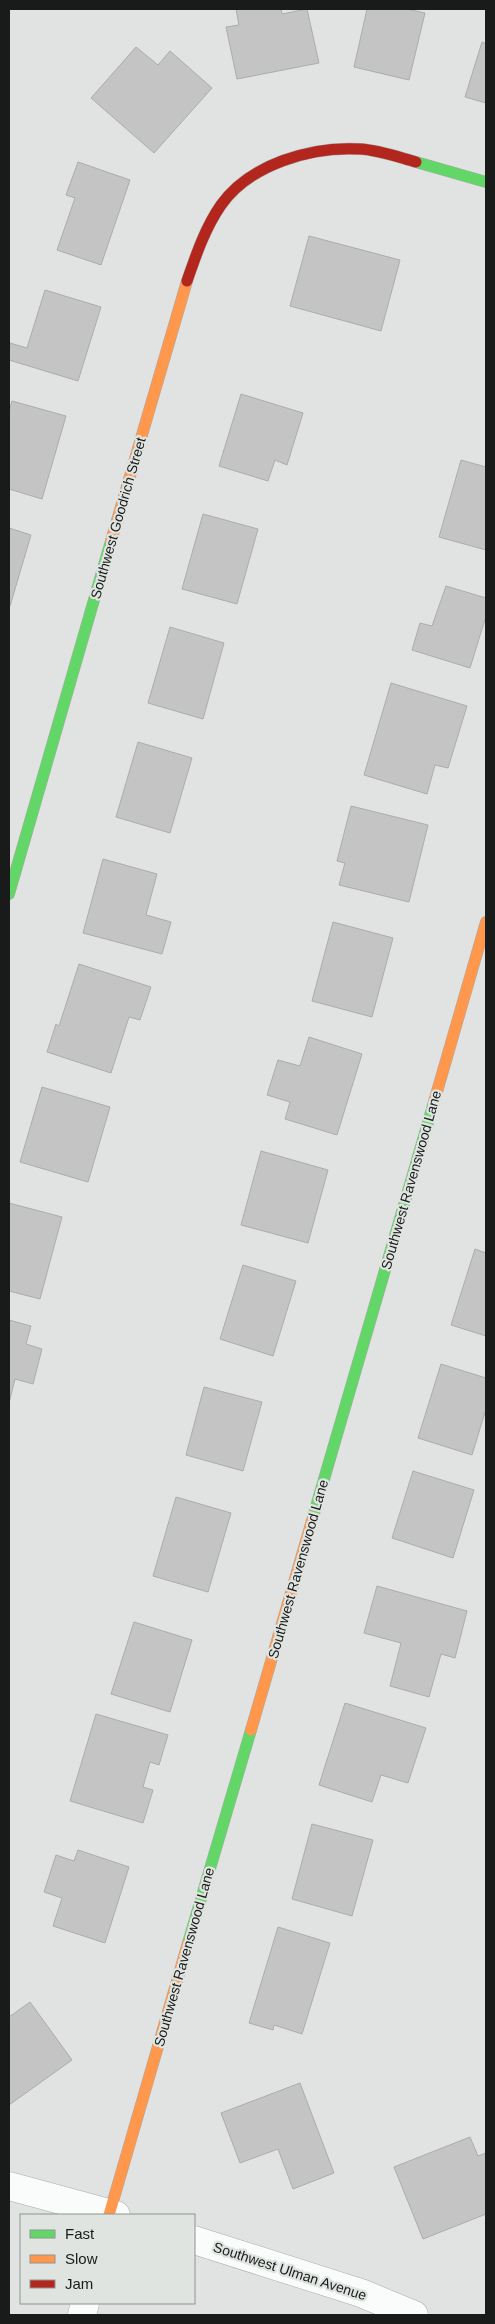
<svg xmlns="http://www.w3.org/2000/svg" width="495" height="2324" viewBox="0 0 495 2324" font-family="Arial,sans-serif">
	<rect width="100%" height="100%" fill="#e1e3e2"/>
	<g fill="#c3c4c3" stroke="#abadab">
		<path d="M236,9H281L282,14L307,9L319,63L237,79L226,27L239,25Z"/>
		<path d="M367,9H407L425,13L409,80L354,67Z"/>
		<path d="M482,42L486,44V103L465,97Z"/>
		<path d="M136,47L158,65L170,51L212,88L154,153L91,98Z"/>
		<path d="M78,162L130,180L101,265L57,250L75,198L66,195Z"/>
		<path d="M309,236L400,260L381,331L290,306Z"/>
		<path d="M45,290L101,307L78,381L9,360L10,343L27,348Z"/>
		<path d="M241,394L303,413L287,465L275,460L268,481L219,466Z"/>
		<path d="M12,401L66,416L42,499L9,489V412Z"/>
		<path d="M461,460L486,467V550L439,537Z"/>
		<path d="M203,514L258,529L237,604L182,589Z"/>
		<path d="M9,528L31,535L10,606H9Z"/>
		<path d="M446,586L486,598V616L470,668L412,650L420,623L432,626Z"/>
		<path d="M170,627L224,643L203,719L148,703Z"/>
		<path d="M391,683L467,706L448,768L435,765L427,794L364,775Z"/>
		<path d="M138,742L192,758L170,833L116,817Z"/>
		<path d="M351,806L428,825L409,902L339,885L345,863L337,861Z"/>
		<path d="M103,859L157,874L146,915L171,922L162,954L83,933Z"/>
		<path d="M333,922L393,938L372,1017L312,1001Z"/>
		<path d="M79,964L151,987L140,1020L129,1017L111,1073L47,1052L56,1024L59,1026Z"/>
		<path d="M309,1037L362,1054L337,1135L285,1119L290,1102L267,1095L278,1060L300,1066Z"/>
		<path d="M42,1087L110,1107L88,1182L20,1162Z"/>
		<path d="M261,1151L328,1170L308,1243L241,1225Z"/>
		<path d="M9,1203L62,1217L40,1299L9,1291Z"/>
		<path d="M475,1249L486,1253V1336L451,1325Z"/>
		<path d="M243,1265L296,1281L273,1356L220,1339Z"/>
		<path d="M9,1320L31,1326L26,1344L42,1349L33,1384L15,1379L9,1403Z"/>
		<path d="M441,1364L486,1378V1409L472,1455L418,1438Z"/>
		<path d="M204,1387L262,1402L243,1471L186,1455Z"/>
		<path d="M413,1471L474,1490L453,1558L392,1538Z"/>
		<path d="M176,1497L231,1513L208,1592L153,1576Z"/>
		<path d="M377,1586L467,1611L455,1658L441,1654L429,1697L390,1686L401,1643L364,1633Z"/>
		<path d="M134,1622L192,1640L170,1712L111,1694Z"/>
		<path d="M345,1703L426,1728L408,1783L381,1775L372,1802L319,1785Z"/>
		<path d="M96,1714L168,1735L159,1765L150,1762L143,1787L153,1790L143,1823L70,1801Z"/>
		<path d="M312,1824L373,1840L352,1916L292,1899Z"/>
		<path d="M78,1850L129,1867L105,1943L53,1926L62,1898L44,1892L56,1855L74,1861Z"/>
		<path d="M278,1927L330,1943L302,2034L274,2025L273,2030L249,2023Z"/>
		<path d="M30,2002L72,2060L9,2105V2017Z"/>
		<path d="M300,2083L334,2173L293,2189L278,2149L240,2163L221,2113Z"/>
		<path d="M470,2137L478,2156L486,2153V2214L423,2239L394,2167Z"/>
	</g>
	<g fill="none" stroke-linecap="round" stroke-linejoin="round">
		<defs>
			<g id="street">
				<path d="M9,2186L116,2215"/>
				<path d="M194,2240L361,2293L414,2315"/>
				<path d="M82,2315L85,2303"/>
			</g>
			<g id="fast">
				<path d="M416,162L486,182"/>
				<path d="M9,894L111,541"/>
				<path d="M313,1517L434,1102"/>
				<path d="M188,1943L251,1730"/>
			</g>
			<g id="slow">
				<path d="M111,541L187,281"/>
				<path d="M434,1102L486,922"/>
				<path d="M251,1730L313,1517"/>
				<path d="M109,2215L188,1943"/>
			</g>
			<path id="jam" d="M187,281C196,255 205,228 221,205C250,164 312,146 360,149C379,150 398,157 416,162"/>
		</defs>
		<use href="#street" stroke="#abacab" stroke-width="29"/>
		<use href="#fast" stroke="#abacab" stroke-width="12"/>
		<use href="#slow" stroke="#abacab" stroke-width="12"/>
		<use href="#jam" stroke="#abacab" stroke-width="12"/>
		<use href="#street" stroke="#fafbfb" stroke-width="28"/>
		<use href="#fast" stroke="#63d668" stroke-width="11"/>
		<use href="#slow" stroke="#ff974d" stroke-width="11"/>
		<use href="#jam" stroke="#b3261e" stroke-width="11"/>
	</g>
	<g text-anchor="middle" stroke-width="4.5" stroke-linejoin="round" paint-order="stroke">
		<g font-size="14" fill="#191b1a" stroke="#e0e4e1">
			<text transform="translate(118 518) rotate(-74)" y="5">Southwest Goodrich Street</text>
			<text transform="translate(411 1180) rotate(-74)" y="5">Southwest Ravenswood Lane</text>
			<text transform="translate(298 1569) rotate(-74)" y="5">Southwest Ravenswood Lane</text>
			<text transform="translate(184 1957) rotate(-74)" y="5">Southwest Ravenswood Lane</text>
			<text transform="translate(290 2271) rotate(18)" y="5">Southwest Ulman Avenue</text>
		</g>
	</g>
	<rect width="495" height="2324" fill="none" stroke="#191b1a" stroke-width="20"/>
	<rect x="20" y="2214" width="175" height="90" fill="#e0e4e1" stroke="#909491"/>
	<rect x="30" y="2230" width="25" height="8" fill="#63d668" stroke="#909491"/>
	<text x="65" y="2239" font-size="15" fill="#191b1a">Fast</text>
	<rect x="30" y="2255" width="25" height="8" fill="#ff974d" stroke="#909491"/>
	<text x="65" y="2264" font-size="15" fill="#191b1a">Slow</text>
	<rect x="30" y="2280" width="25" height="8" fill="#b3261e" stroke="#909491"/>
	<text x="65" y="2289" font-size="15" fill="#191b1a">Jam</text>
</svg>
